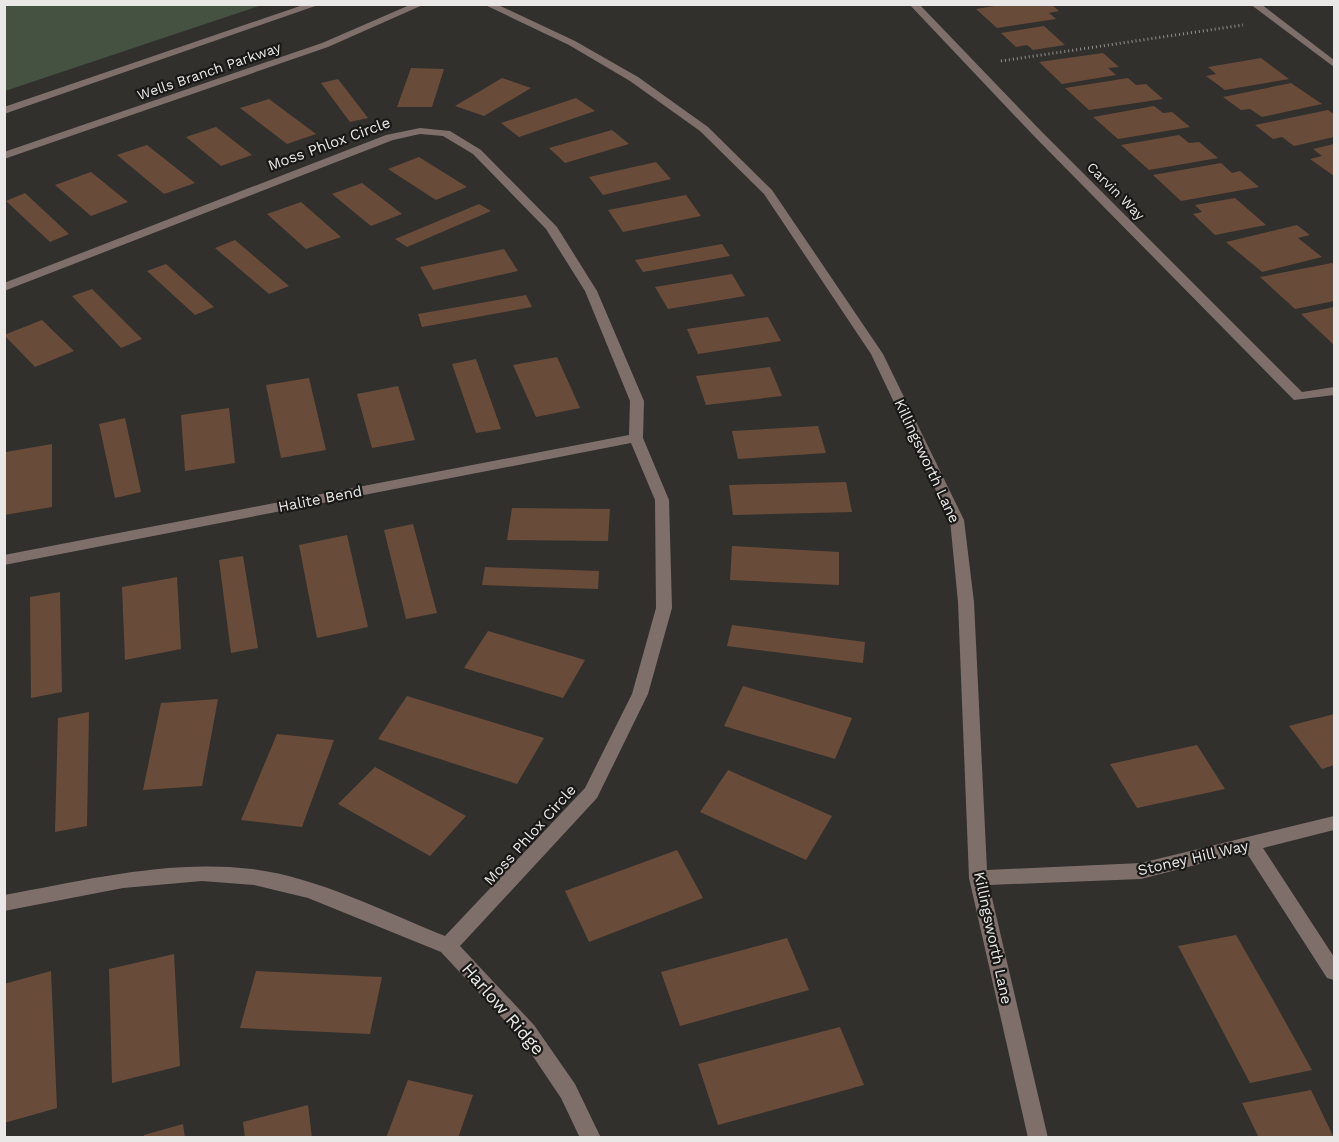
<svg xmlns="http://www.w3.org/2000/svg" width="1339" height="1142" viewBox="0 0 1339 1142" font-family="'Work Sans',sans-serif">
	<rect width="100%" height="100%" fill="#31302d"/>
	<path fill="#455241" d="M5,4H262V5L5,91Z"/>
	<g fill="#694b3a">
		<path d="M1006,4H1051L1059,11L1049,13L1056,19L997,28L976,9Z"/>
		<path d="M1044,26L1065,45L1033,50L1027,45L1016,47L1001,33Z"/>
		<path d="M1103,53L1119,67L1108,68L1116,75L1062,84L1039,62Z"/>
		<path d="M1261,58L1289,79L1225,90L1206,76L1216,74L1208,67Z"/>
		<path d="M411,68L444,69L432,107H397Z"/>
		<path d="M502,78L531,88L484,116L455,106Z"/>
		<path d="M1128,78L1136,85L1146,84L1163,99L1089,110L1065,88Z"/>
		<path d="M338,79L368,118L350,122L321,83Z"/>
		<path d="M1291,83L1322,104L1262,117L1250,109L1241,110L1223,97Z"/>
		<path d="M576,98L595,111L519,137L501,123Z"/>
		<path d="M269,99L316,134L287,144L240,108Z"/>
		<path d="M1154,106L1163,113L1172,112L1190,127L1118,139L1093,117Z"/>
		<path d="M1328,110L1334,114V137L1294,146L1282,137L1273,139L1255,125Z"/>
		<path d="M216,127L252,155L221,166L186,137Z"/>
		<path d="M612,130L629,144L565,163L549,148Z"/>
		<path d="M1179,135L1189,143L1199,142L1218,158L1149,170L1121,145Z"/>
		<path d="M1334,144V176L1310,159L1322,156L1313,149Z"/>
		<path d="M147,145L195,183L164,194L117,155Z"/>
		<path d="M419,157L467,187L436,200L388,169Z"/>
		<path d="M656,162L671,179L603,195L589,177Z"/>
		<path d="M1221,163L1232,173L1240,171L1259,187L1181,201L1153,175Z"/>
		<path d="M91,172L128,202L91,216L55,185Z"/>
		<path d="M362,183L402,214L371,226L332,194Z"/>
		<path d="M25,193L69,234L50,242L6,201Z"/>
		<path d="M686,195L701,216L623,232L608,210Z"/>
		<path d="M1235,198L1266,225L1215,235L1193,214L1202,212L1195,205Z"/>
		<path d="M301,202L341,237L306,249L267,214Z"/>
		<path d="M479,204L491,211L407,247L395,239Z"/>
		<path d="M1297,225L1310,235L1298,238L1322,257L1262,272L1226,242Z"/>
		<path d="M235,240L289,286L269,294L215,248Z"/>
		<path d="M722,244L730,256L643,272L635,260Z"/>
		<path d="M504,249L518,271L433,290L420,267Z"/>
		<path d="M1332,263L1334,265V301L1295,309L1260,277Z"/>
		<path d="M166,264L214,307L195,315L147,271Z"/>
		<path d="M732,274L745,296L668,309L655,287Z"/>
		<path d="M92,289L142,339L121,348L72,296Z"/>
		<path d="M526,295L532,307L422,327L418,314Z"/>
		<path d="M1334,307V345L1301,314Z"/>
		<path d="M768,317L781,341L698,354L687,329Z"/>
		<path d="M42,320L74,351L35,367L4,335Z"/>
		<path d="M557,357L580,408L536,417L513,365Z"/>
		<path d="M476,359L501,429L476,433L452,364Z"/>
		<path d="M770,367L782,396L706,405L696,376Z"/>
		<path d="M309,378L326,450L281,458L266,385Z"/>
		<path d="M398,386L415,440L372,448L357,394Z"/>
		<path d="M229,408L235,463L185,471L181,415Z"/>
		<path d="M125,418L141,492L115,498L99,424Z"/>
		<path d="M818,426L826,453L738,459L732,431Z"/>
		<path d="M52,444V507L4,515L6,452Z"/>
		<path d="M846,482L852,512L733,515L729,485Z"/>
		<path d="M512,508L610,509L608,541L507,540Z"/>
		<path d="M413,524L437,613L406,619L384,530Z"/>
		<path d="M347,535L368,627L317,638L299,545Z"/>
		<path d="M732,546L839,552V585L730,580Z"/>
		<path d="M243,556L258,648L231,653L219,560Z"/>
		<path d="M485,567L599,571L598,589L482,585Z"/>
		<path d="M177,577L181,649L125,660L122,587Z"/>
		<path d="M60,592L62,692L31,698L30,597Z"/>
		<path d="M732,625L865,642L863,663L727,646Z"/>
		<path d="M488,631L585,660L563,698L464,668Z"/>
		<path d="M743,686L852,718L835,759L724,726Z"/>
		<path d="M407,696L544,738L517,784L378,739Z"/>
		<path d="M218,699L202,786L143,790L161,703Z"/>
		<path d="M89,712L87,826L55,832L58,718Z"/>
		<path d="M1334,714V765L1322,769L1289,726Z"/>
		<path d="M277,734L334,740L302,827L241,820Z"/>
		<path d="M1197,745L1225,789L1137,808L1110,764Z"/>
		<path d="M375,767L466,816L430,856L338,804Z"/>
		<path d="M728,770L832,816L806,860L700,812Z"/>
		<path d="M677,850L703,898L589,942L565,891Z"/>
		<path d="M1236,935L1276,1005L1312,1070L1250,1083L1178,946Z"/>
		<path d="M787,938L809,990L680,1026L661,972Z"/>
		<path d="M174,954L180,1066L112,1083L109,969Z"/>
		<path d="M51,971L57,1108L4,1123V984Z"/>
		<path d="M256,971L382,977L370,1034L240,1028Z"/>
		<path d="M840,1027L864,1085L718,1125L698,1064Z"/>
		<path d="M408,1080L473,1095L458,1138H386Z"/>
		<path d="M1311,1090L1334,1138H1259L1242,1103Z"/>
		<path d="M308,1105L312,1138H245L243,1122Z"/>
		<path d="M183,1124L185,1138H144V1135Z"/>
	</g>
	<g fill="none" stroke-linecap="round" stroke-linejoin="round">
		<path stroke="#908f8d" stroke-width="3" stroke-dasharray="1 3" stroke-linecap="butt" d="M1001,61L1243,25"/>
		<g fill="#7f6f6a" fill-rule="evenodd">
			<path d="M306,4H321L4,114V107Z"/>
			<path d="M412,4H425L328,47L4,159V152L322,43Z"/>
			<path d="M483,4H496L575,41L638,77L708,127L772,190L883,354L964,520L974,602L987,870L1141,863L1334,816V830L1263,848L1334,957V980L1327,978L1246,852L1141,879L989,885L1048,1138H1028L969,878L958,602L950,520L871,354L764,194L700,131L630,81L569,45Z"/>
			<path d="M909,4H919L1041,131L1302,392L1334,387V395L1294,400L1033,135Z"/>
			<path d="M1250,4H1261L1334,60V67Z"/>
			<path d="M420,128L450,131L481,150L557,227L597,291L644,401L643,438L669,500L672,608L648,694L597,798L460,946L534,1025L575,1084L601,1138H580L561,1098L520,1037L441,952L308,898L254,885L202,881L123,888L4,911V895C86,880 169,859 252,869C317,877 385,912 445,936L585,788L632,694L656,608L655,500L631,443L4,565V555L629,435L630,401L585,291L546,229L473,154L443,136L420,134L393,140L4,291V283L386,135Z"/>
		</g>
	</g>
	<g text-anchor="middle" stroke-width="4.5" stroke-linejoin="round" paint-order="stroke">
		<g font-size="14" fill="#e9e8e6" stroke="#181817">
			<text transform="translate(209 71) rotate(-19)" y="5">Wells Branch Parkway</text>
			<text transform="translate(1116 191) rotate(45)" y="5">Carvin Way</text>
		</g>
		<g font-size="15" fill="#e9e8e6" stroke="#181817">
			<text transform="translate(329 144) rotate(-20)" y="5">Moss Phlox Circle</text>
			<text transform="translate(927 461) rotate(65)" y="5">Killingsworth Lane</text>
			<text transform="translate(320 499) rotate(-11)" y="5">Halite Bend</text>
			<text transform="translate(530 835) rotate(-48)" y="5">Moss Phlox Circle</text>
			<text transform="translate(1193 858) rotate(-13)" y="5">Stoney Hill Way</text>
			<text transform="translate(993 938) rotate(78)" y="5">Killingsworth Lane</text>
		</g>
		<g font-size="18" fill="#e9e8e6" stroke="#181817">
			<text transform="translate(503 1009) rotate(49)" y="6">Harlow Ridge</text>
		</g>
	</g>
	<rect width="1339" height="1142" fill="none" stroke="#e9e8e6" stroke-width="12"/>
</svg>
